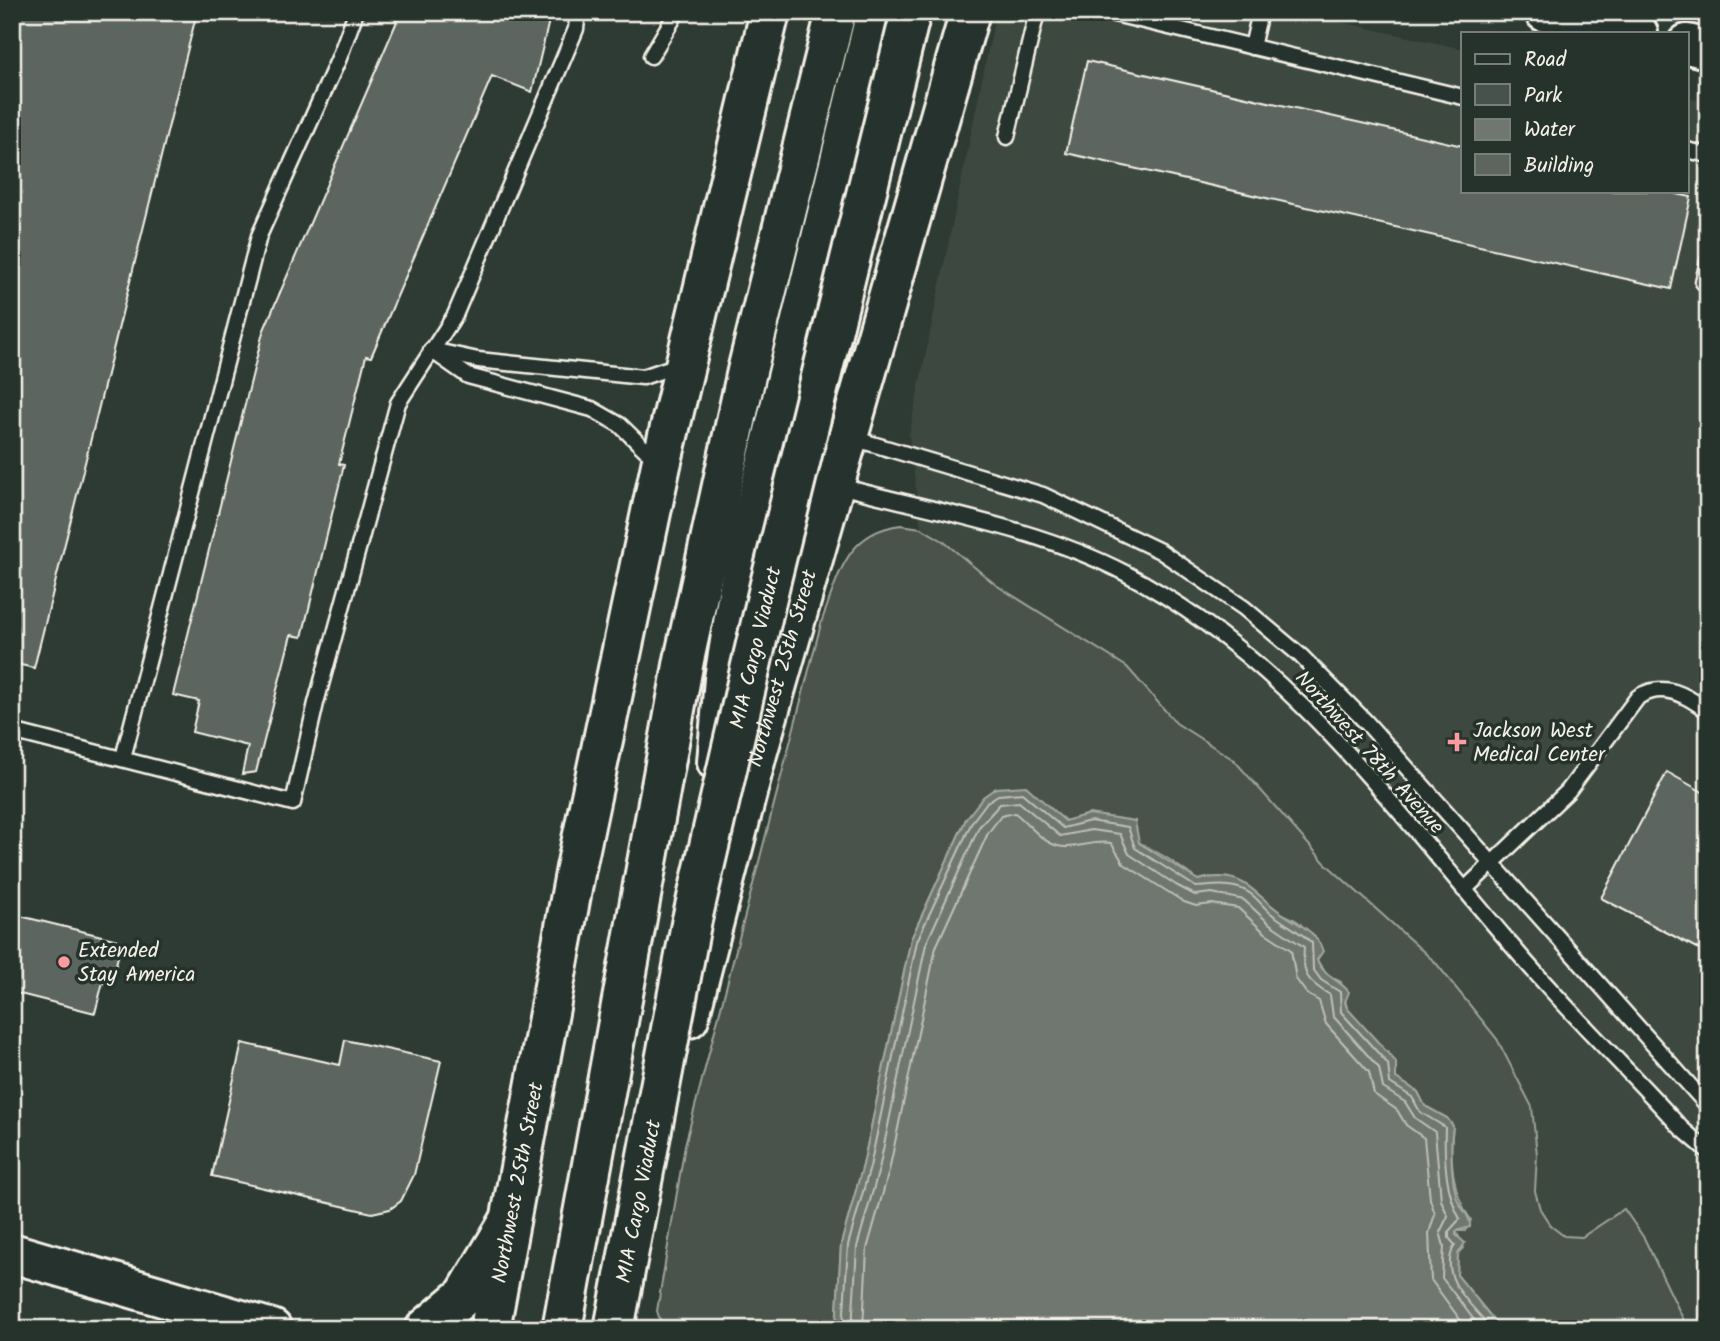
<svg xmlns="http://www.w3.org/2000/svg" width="1720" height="1341" viewBox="0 0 1720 1341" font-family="Kalam,sans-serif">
	<rect width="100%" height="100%" fill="#2e3b34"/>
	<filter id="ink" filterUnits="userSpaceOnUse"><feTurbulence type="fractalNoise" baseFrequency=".0143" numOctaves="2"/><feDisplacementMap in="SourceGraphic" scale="14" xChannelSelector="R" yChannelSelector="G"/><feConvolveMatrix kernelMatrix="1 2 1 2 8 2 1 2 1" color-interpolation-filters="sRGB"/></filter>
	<g filter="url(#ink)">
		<path fill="#3c4841" d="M996,12H1295L1463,49V191H1687V98L1708,102V1329H1688L1644,1238L1564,1236L1551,1226L1540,1209L1535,1191L1537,1155L1436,963L1325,863L1234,761L1176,723L1127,667L996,585L943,541L921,528L909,435Z"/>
		<path fill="#48524c" stroke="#9ea29a" stroke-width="2" d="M901,525L921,528L943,541L996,585L1127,667L1176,723L1234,760L1325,863L1436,963L1497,1039L1532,1107L1537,1155L1535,1191L1540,1209L1551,1226L1564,1236L1582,1237L1624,1209L1644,1238L1688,1329H1501L1457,1275L1458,1254L1464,1248L1456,1231H1465L1471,1220C1452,1194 1449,1157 1453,1126L1447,1118L1425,1106L1418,1092L1396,1078L1347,1008L1341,982C1313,969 1316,951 1302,926C1298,919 1287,917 1280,912C1250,891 1242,869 1198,880L1167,858L1089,814L1066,821L1050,809L966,819L911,939L863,1165L841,1244L836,1329H663L657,1311L685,1145L822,620C839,575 846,532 901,525Z"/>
		<path fill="#6f7770" stroke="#a4a8a0" stroke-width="2" d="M1026,786L1065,821L1089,814L1135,821L1139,843L1198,880C1243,869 1249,890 1280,912C1297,924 1315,929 1323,951L1317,960C1324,977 1339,979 1349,992L1345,1002L1347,1008L1396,1062V1078L1418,1092L1425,1106L1447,1118L1453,1126C1450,1144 1451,1180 1457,1198C1460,1209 1471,1215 1470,1227L1456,1231V1235L1465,1243L1458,1254L1457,1275L1501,1329H836L841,1244L863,1165L911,939L966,819L983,797L996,788Z"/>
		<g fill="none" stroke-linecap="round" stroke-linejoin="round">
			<g stroke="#bfc0b8" stroke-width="2">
				<path d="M843,1329L848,1245L870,1167L917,941L972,822L987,802L998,795L1022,793L1063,828L1090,821L1128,827L1135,848L1196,887C1214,886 1235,882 1251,894C1260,901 1266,911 1276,917C1288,926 1301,932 1312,943L1313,969L1321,980L1340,992L1341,1012L1388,1064L1390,1083L1412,1097L1420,1112L1445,1127C1444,1158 1445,1191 1460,1219L1449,1231V1238L1455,1245C1436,1277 1473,1306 1492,1329"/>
				<path d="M852,1329L857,1247L879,1169L926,944L979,827L1000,804L1019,802L1060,836L1091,830L1120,834L1129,854L1176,885L1195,895L1212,893L1244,900L1270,924L1304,947C1302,974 1306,981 1330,995L1333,1016L1379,1068L1383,1088L1405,1102L1415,1118L1435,1132L1441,1200L1448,1216L1440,1232L1444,1246L1442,1278L1481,1329"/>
				<path d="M863,1329L867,1249L889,1171L936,947L988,833L1001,816L1015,813C1030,824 1045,848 1066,847C1083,847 1094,840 1111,843L1124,864L1184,902L1196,906L1212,904L1238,908L1264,932L1291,950L1296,979L1307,994L1319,1001L1326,1024L1369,1072L1374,1094L1397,1110L1406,1125L1424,1138L1430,1199L1435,1214L1429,1233L1431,1280L1467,1329"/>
			</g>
		</g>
		<g fill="#5c655e" stroke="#f4f1e8" stroke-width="2">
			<path d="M21,12H197L34,668L12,663V48Z"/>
			<path d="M401,12H551L532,92L492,76L371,357L366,356L339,464L344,465L302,637L291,635L256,772L242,774L248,746L192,732L199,701L173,695L263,332Z"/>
			<path d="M1087,61L1463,146V191H1663L1691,197L1671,289L1066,153Z"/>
			<path d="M1667,772L1708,795V954L1601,898Z"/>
			<path d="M12,914L122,941L111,984L103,982L95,1013L12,992Z"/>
			<path d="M345,1040L441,1061L414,1175L401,1201L390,1209L372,1213L212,1176L242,1043L340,1065Z"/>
		</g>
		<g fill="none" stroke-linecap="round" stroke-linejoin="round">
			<defs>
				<g id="service">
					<path d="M1106,12L1463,97"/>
					<path d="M1252,47L1260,12"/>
					<path d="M651,56L677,12"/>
					<path d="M1007,137L1037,12"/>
					<path d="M1687,150L1708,155"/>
					<path d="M1703,282L1708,261"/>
					<path d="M431,350L468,376L592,409L620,425L657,461"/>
					<path d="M436,351L478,360L643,377L681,364"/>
					<path d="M849,437L1043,495L1160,551L1244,608L1301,656L1366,722L1708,1106"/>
					<path d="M836,485C932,511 1036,527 1125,573C1288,658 1396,811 1513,947C1566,1010 1626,1067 1681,1128L1708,1151"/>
					<path d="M12,731L293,803L316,703L398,403L455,315L576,29L578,12"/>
					<path d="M123,758L259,236L339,58L356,12"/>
					<path d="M1464,890L1568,791L1638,697C1664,681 1686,695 1708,711"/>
				</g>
				<g id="secondary">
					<path d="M1545,12L1638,33"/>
					<path d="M1687,44L1708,49"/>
					<path d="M717,762L724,679L744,555L876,12"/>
					<path id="s1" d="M689,1018L757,754L970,12"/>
					<path id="s2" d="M490,1329L576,868L661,465L770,12"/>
					<path d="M562,1329L684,660L747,371L836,12"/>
				</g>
				<g id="motorway">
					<path d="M12,1253L272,1329"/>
					<path d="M425,1329L465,1295L510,1220"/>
				</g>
			</defs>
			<use href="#service" stroke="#f4f1e8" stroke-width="19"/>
			<use href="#secondary" stroke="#f4f1e8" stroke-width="44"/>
			<use href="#motorway" stroke="#f4f1e8" stroke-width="44"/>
			<use href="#service" stroke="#26332d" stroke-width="14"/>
			<use href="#secondary" stroke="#26332d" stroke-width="38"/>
			<use href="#motorway" stroke="#26332d" stroke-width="38"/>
			<defs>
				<g id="secondary-bridge">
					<path id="s3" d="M614,1329L691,924L770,584L911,12"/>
				</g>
			</defs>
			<use href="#secondary-bridge" stroke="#f4f1e8" stroke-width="44" stroke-linecap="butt"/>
			<use href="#secondary-bridge" stroke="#26332d" stroke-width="38"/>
		</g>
	</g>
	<g fill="#ff9aa2" stroke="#26332d" stroke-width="2.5">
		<path d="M1453.5 731.5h7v7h7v7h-7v7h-7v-7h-7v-7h7z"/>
		<circle cx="64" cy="962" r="7"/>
	</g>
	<g text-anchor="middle" stroke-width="7" stroke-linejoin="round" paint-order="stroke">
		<g font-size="21" fill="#f4f1e8" stroke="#26332d">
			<text dy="7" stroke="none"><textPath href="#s3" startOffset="696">MIA Cargo Viaduct</textPath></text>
			<text dy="7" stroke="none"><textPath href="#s1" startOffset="362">Northwest 25th Street</textPath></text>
			<text transform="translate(1370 752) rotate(48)" y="7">Northwest 78th Avenue</text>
			<text dy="7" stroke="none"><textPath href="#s2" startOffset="149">Northwest 25th Street</textPath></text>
			<text dy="7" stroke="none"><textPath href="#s3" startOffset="130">MIA Cargo Viaduct</textPath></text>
		</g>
		<g font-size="21" fill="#f4f1e8" stroke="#26332d" text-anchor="start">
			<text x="1473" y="737">Jackson West<tspan x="1473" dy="24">Medical Center</tspan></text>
			<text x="78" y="957">Extended<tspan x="78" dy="24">Stay America</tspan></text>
		</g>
	</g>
	<rect width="1720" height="1341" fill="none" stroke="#26332d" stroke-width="42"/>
	<rect x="21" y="21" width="1678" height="1299" fill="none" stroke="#f4f1e8" stroke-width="2.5" filter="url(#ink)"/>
	<rect x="1461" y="32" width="228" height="161" fill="#26332d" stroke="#787f78" stroke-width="2"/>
	<rect x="1475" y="54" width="35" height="10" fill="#26332d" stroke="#787f78" stroke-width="2"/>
	<text x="1524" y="66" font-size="21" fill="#f4f1e8">Road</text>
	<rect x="1475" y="84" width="35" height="21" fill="#48524c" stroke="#787f78" stroke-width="2"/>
	<text x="1524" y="102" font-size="21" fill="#f4f1e8">Park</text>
	<rect x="1475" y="119" width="35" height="21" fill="#6f7770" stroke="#787f78" stroke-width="2"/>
	<text x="1524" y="136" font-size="21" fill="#f4f1e8">Water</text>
	<rect x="1475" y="154" width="35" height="21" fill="#5c655e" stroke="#787f78" stroke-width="2"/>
	<text x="1524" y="172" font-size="21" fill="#f4f1e8">Building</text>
</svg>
